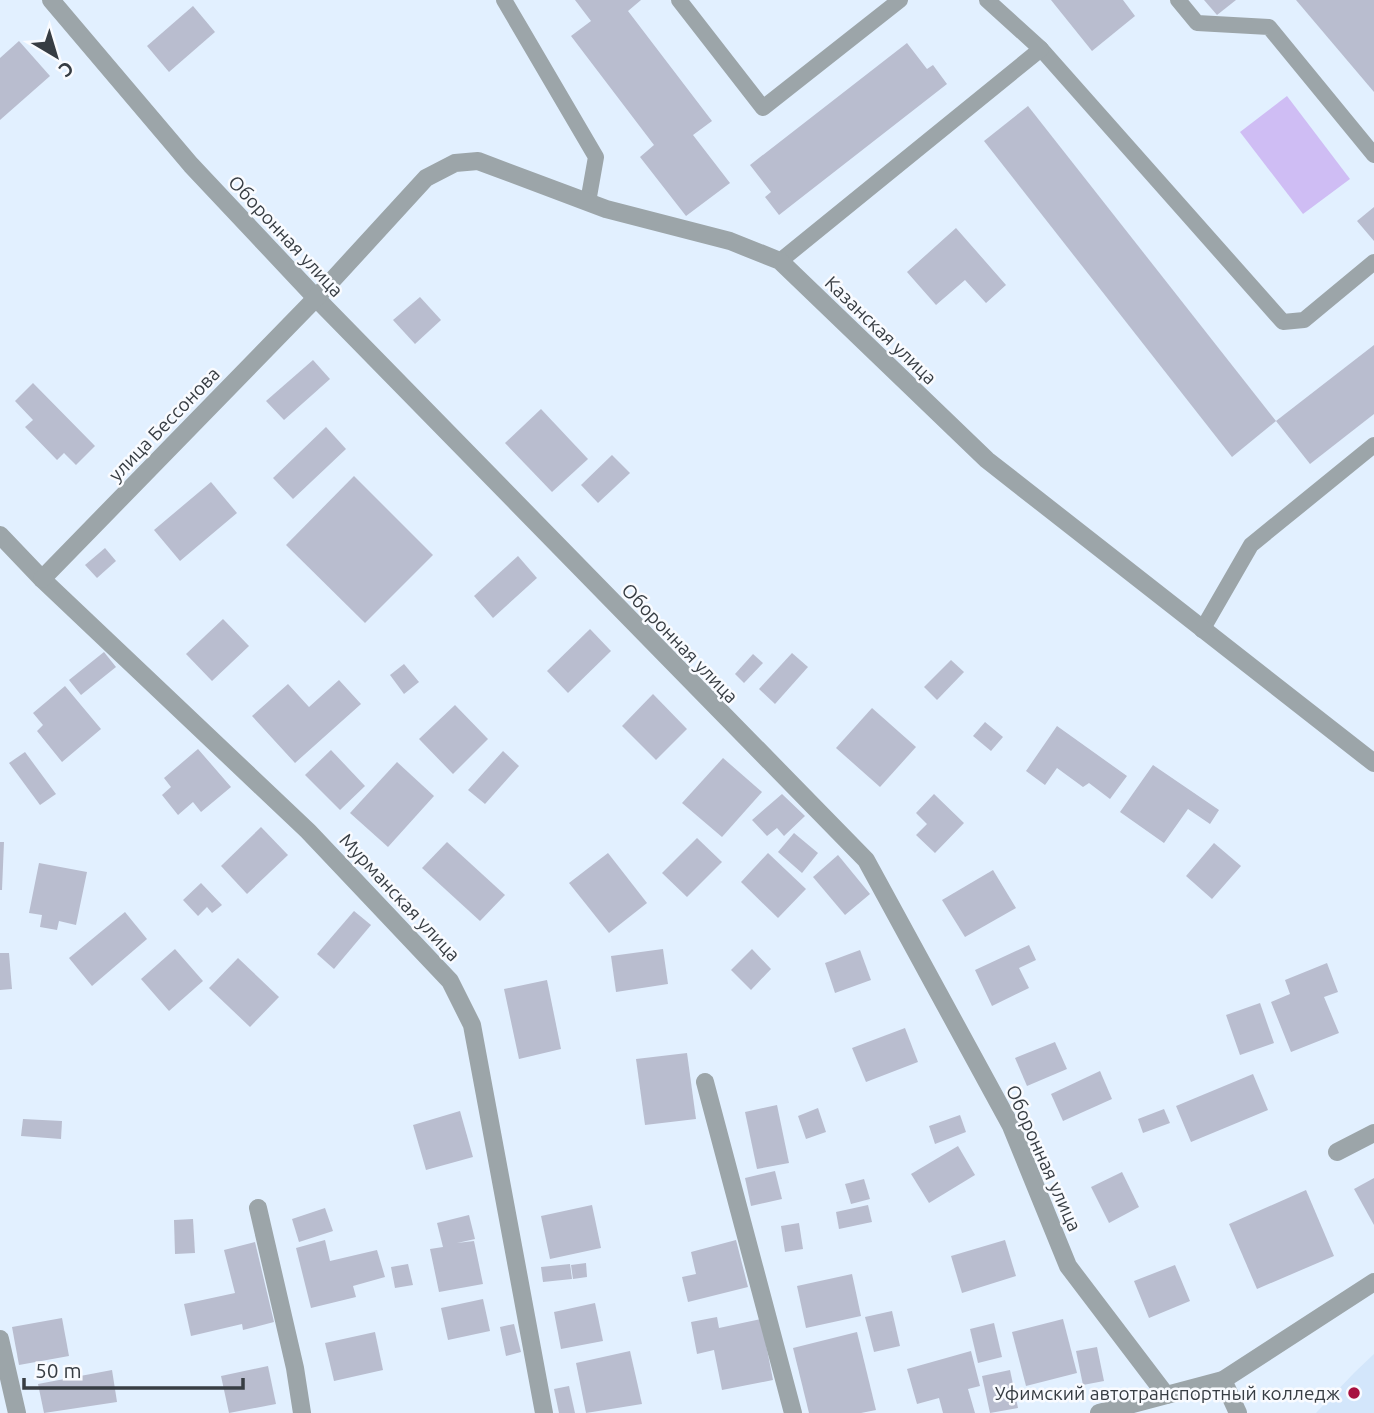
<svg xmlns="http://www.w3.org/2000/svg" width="1374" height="1413" viewBox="0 0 1374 1413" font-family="Ubuntu,sans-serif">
	<rect width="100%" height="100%" fill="#e2f0ff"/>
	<path fill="#d3e6fb" d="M1374,1354V1413H1316L1354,1373Z"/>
	<path fill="#cfbdf4" d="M1287,96L1350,179L1303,214L1240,132Z"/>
	<g fill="#b9bdcf">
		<path d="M575,0H641L628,11L712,121L693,135L730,183L686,216L640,157L654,145L571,36L591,21Z"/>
		<path d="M1051,0H1123L1135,16L1092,51Z"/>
		<path d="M1204,0H1236L1217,15Z"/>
		<path d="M1296,0H1374V92Z"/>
		<path d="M193,6L215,32L169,72L147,46Z"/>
		<path d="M19,41L50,76L0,120V58Z"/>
		<path d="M907,43L927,69L933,65L947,84L779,215L765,197L771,192L750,165Z"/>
		<path d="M1028,106L1276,421L1232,457L984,141Z"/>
		<path d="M1374,207V241L1357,221Z"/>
		<path d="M956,228L1006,285L986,303L965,280L936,305L907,272Z"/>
		<path d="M420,297L441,320L415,344L393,320Z"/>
		<path d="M1374,345V414L1310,464L1276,421Z"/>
		<path d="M313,360L330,379L284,420L266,401Z"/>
		<path d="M33,383L95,446L76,465L64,453L57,460L25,427L33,420L15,401Z"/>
		<path d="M541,409L588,459L552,492L505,443Z"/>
		<path d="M326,427L346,449L293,499L273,478Z"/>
		<path d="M612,455L630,473L598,503L581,485Z"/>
		<path d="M354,476L433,555L365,623L286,545Z"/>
		<path d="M211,482L237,513L180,561L154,530Z"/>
		<path d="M105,548L116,561L97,578L85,565Z"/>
		<path d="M518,556L537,578L493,618L474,596Z"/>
		<path d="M223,619L249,646L212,681L186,654Z"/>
		<path d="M590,629L611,651L568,693L547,671Z"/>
		<path d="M104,652L116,667L81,695L69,680Z"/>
		<path d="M792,653L808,667L775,704L759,689Z"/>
		<path d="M753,654L763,663L744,683L735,674Z"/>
		<path d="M951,660L964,672L937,700L924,687Z"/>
		<path d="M404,664L419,682L404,694L390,675Z"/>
		<path d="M339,680L361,704L295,763L252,716L288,684L309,707Z"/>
		<path d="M65,686L101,729L62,762L37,731L43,725L33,713Z"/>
		<path d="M653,694L687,729L656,760L622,726Z"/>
		<path d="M455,705L488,739L453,774L419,739Z"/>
		<path d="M872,708L916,747L880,787L836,748Z"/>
		<path d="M985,722L1003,737L991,751L973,736Z"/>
		<path d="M1057,726L1127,776L1110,799L1089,783L1083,787L1057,768L1045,785L1026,771Z"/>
		<path d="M198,749L231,787L201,812L193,802L178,815L162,795L171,787L164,778Z"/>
		<path d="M331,750L365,786L340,810L305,775Z"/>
		<path d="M503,751L519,766L485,804L468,790Z"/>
		<path d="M25,752L56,794L40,805L9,763Z"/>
		<path d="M723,758L762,792L722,837L682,803Z"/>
		<path d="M397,762L434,796L388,847L350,813Z"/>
		<path d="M1153,765L1219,810L1210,824L1188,809L1164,843L1120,812Z"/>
		<path d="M782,794L805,816L784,836L777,828L767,836L752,820Z"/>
		<path d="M934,794L964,823L935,853L916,835L927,824L916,813Z"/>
		<path d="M261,827L288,855L247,894L221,866Z"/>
		<path d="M794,833L818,853L802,873L778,852Z"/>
		<path d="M697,838L722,862L687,897L662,873Z"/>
		<path d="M0,842H4L2,890H0Z"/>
		<path d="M447,842L505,895L480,921L422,868Z"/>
		<path d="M1214,843L1241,866L1212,899L1186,876Z"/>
		<path d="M608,853L647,903L609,933L569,883Z"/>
		<path d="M768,853L806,889L778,918L741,882Z"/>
		<path d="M838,855L870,894L845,915L813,877Z"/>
		<path d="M39,863L87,872L76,925L59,921L57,930L40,927L42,915L29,913Z"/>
		<path d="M993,870L1016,908L965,937L942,900Z"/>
		<path d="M201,883L222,905L212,913L207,907L198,916L183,900Z"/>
		<path d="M354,911L371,925L334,969L317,954Z"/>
		<path d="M125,912L147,939L92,986L69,958Z"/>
		<path d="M1029,945L1036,960L1019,968L1029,988L992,1006L975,970Z"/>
		<path d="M175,949L203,981L169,1011L141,979Z"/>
		<path d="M663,949L668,984L616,992L611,956Z"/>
		<path d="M752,949L771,969L751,990L731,970Z"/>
		<path d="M860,950L871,980L835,993L825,963Z"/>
		<path d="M0,953H9L12,989L0,990Z"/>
		<path d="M238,958L279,997L250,1027L209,988Z"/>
		<path d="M1327,963L1338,992L1324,997L1339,1033L1291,1052L1271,1002L1290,994L1285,980Z"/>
		<path d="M547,980L561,1049L519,1059L504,989Z"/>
		<path d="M1260,1003L1274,1043L1240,1055L1226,1015Z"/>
		<path d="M905,1028L918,1062L866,1082L852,1048Z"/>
		<path d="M1055,1042L1067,1069L1027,1086L1015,1058Z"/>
		<path d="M687,1053L696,1119L645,1125L636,1059Z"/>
		<path d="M1100,1071L1112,1099L1063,1121L1051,1094Z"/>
		<path d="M1253,1074L1268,1110L1191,1142L1176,1106Z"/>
		<path d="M777,1105L789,1163L757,1169L745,1112Z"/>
		<path d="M818,1108L826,1132L806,1139L798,1116Z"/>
		<path d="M1164,1109L1170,1123L1143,1133L1138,1119Z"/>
		<path d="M460,1111L473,1157L426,1170L413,1125Z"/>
		<path d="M960,1115L966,1132L935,1144L929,1126Z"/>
		<path d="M23,1119L62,1121L61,1139L21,1136Z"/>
		<path d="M958,1146L975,1175L929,1203L911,1174Z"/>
		<path d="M775,1171L782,1199L751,1206L745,1178Z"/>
		<path d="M1122,1172L1139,1207L1109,1223L1091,1187Z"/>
		<path d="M1374,1178V1225L1354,1189Z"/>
		<path d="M864,1179L870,1199L851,1204L845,1184Z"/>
		<path d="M1306,1190L1334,1256L1257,1289L1229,1224Z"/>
		<path d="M592,1205L601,1248L550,1259L541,1216Z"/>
		<path d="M868,1205L872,1222L839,1229L836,1212Z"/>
		<path d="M325,1208L333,1231L299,1242L292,1219Z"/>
		<path d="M469,1215L475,1239L457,1243L474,1241L483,1284L439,1292L430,1249L443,1247L437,1223Z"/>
		<path d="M193,1219L195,1253L175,1254L174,1220Z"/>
		<path d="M799,1223L803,1249L785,1252L781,1226Z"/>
		<path d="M325,1240L330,1261L377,1250L385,1277L353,1286L356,1297L311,1308L296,1248Z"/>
		<path d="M736,1240L748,1287L688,1302L682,1277L696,1274L691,1252Z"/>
		<path d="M1005,1240L1016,1276L962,1293L951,1256Z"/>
		<path d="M255,1242L274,1322L243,1330L242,1324L191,1336L184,1304L235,1293L224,1250Z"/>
		<path d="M586,1263L587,1277L573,1279L571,1265Z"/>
		<path d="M408,1264L413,1285L395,1288L391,1267Z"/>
		<path d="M570,1264L572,1279L543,1282L541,1267Z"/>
		<path d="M1175,1265L1190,1301L1149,1318L1134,1281Z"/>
		<path d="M852,1274L861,1316L806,1328L797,1286Z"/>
		<path d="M483,1299L490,1331L448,1340L441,1308Z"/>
		<path d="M595,1303L603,1341L561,1349L554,1312Z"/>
		<path d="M892,1311L900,1346L874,1352L865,1317Z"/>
		<path d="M717,1317L719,1328L761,1319L773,1380L722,1390L714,1350L697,1354L691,1322Z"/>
		<path d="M62,1318L69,1356L19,1365L12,1327Z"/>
		<path d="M1063,1319L1077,1373L1026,1386L1012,1332Z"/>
		<path d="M994,1323L1002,1357L978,1363L970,1329Z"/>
		<path d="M514,1324L521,1352L506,1356L500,1327Z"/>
		<path d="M375,1332L383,1370L334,1381L325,1343Z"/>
		<path d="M857,1332L876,1410L861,1413H809L793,1348Z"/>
		<path d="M1097,1347L1104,1381L1083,1385L1076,1351Z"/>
		<path d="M630,1351L642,1404L586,1413L576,1363Z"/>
		<path d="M971,1351L980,1386L968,1389L975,1413H943L939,1398L917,1404L907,1369Z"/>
		<path d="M268,1366L276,1404L229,1413L221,1376Z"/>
		<path d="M112,1370L117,1402L44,1413L38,1384Z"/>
		<path d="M1010,1370L1018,1408L990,1413L982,1376Z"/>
		<path d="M569,1386L575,1413H559L554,1389Z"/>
	</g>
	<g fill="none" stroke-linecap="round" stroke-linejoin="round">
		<g stroke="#9ca5a9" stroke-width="16">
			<path d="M504,0L596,157L588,202"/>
			<path d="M679,0L763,108L900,0"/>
			<path d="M1178,0L1197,23L1269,27L1374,155"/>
			<path d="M1041,49L1283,322L1304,320L1374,262"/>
			<path d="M780,261L1041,49L987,0"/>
			<path d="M1202,630L1251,545L1374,445"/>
		</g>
		<g stroke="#9ca5a9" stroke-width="18">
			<path d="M51,0L191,165L316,298L866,860L1011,1126L1068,1266L1166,1395"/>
			<path d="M0,535L42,579L308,831L450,981L472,1025L544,1413"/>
			<path d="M42,579L316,298L426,178L455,163L478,161L606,209L730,241L780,261L987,460L1374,763"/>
			<path d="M705,1082L793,1413"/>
			<path d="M1337,1152L1374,1133"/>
			<path d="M258,1208L295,1368L302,1413"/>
			<path d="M0,1339L17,1413"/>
			<path d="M1223,1380L1238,1413"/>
			<path d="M1099,1413L1223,1380L1374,1282"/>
		</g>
	</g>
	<circle fill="#a71040" stroke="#f9fbff" stroke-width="2.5" cx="1354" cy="1393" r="7"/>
	<g text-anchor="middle" stroke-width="5" stroke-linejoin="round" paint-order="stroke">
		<g font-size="19" fill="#373d43" stroke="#f9fbff">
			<text transform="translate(286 236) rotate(47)" y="7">Оборонная улица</text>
			<text transform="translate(881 330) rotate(44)" y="7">Казанская улица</text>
			<text transform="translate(164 424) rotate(-46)" y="7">улица Бессонова</text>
			<text transform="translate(680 643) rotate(46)" y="7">Оборонная улица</text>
			<text transform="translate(400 897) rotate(47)" y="7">Мурманская улица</text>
			<text transform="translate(1044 1158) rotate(66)" y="7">Оборонная улица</text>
		</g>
		<g font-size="19" fill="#373d43" stroke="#f9fbff" text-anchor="end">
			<text x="1340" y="1400">Уфимский автотранспортный колледж</text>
		</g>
	</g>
	<g transform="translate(56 56) rotate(142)" stroke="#f9fbff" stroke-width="5" paint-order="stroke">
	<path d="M0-5L12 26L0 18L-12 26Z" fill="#373d43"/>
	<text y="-10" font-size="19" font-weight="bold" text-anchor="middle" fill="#373d43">С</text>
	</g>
	<path d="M24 1378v10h219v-10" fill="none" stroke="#373d43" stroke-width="3.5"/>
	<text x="35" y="1378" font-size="21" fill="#373d43" stroke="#f9fbff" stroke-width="5" paint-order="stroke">50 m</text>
</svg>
